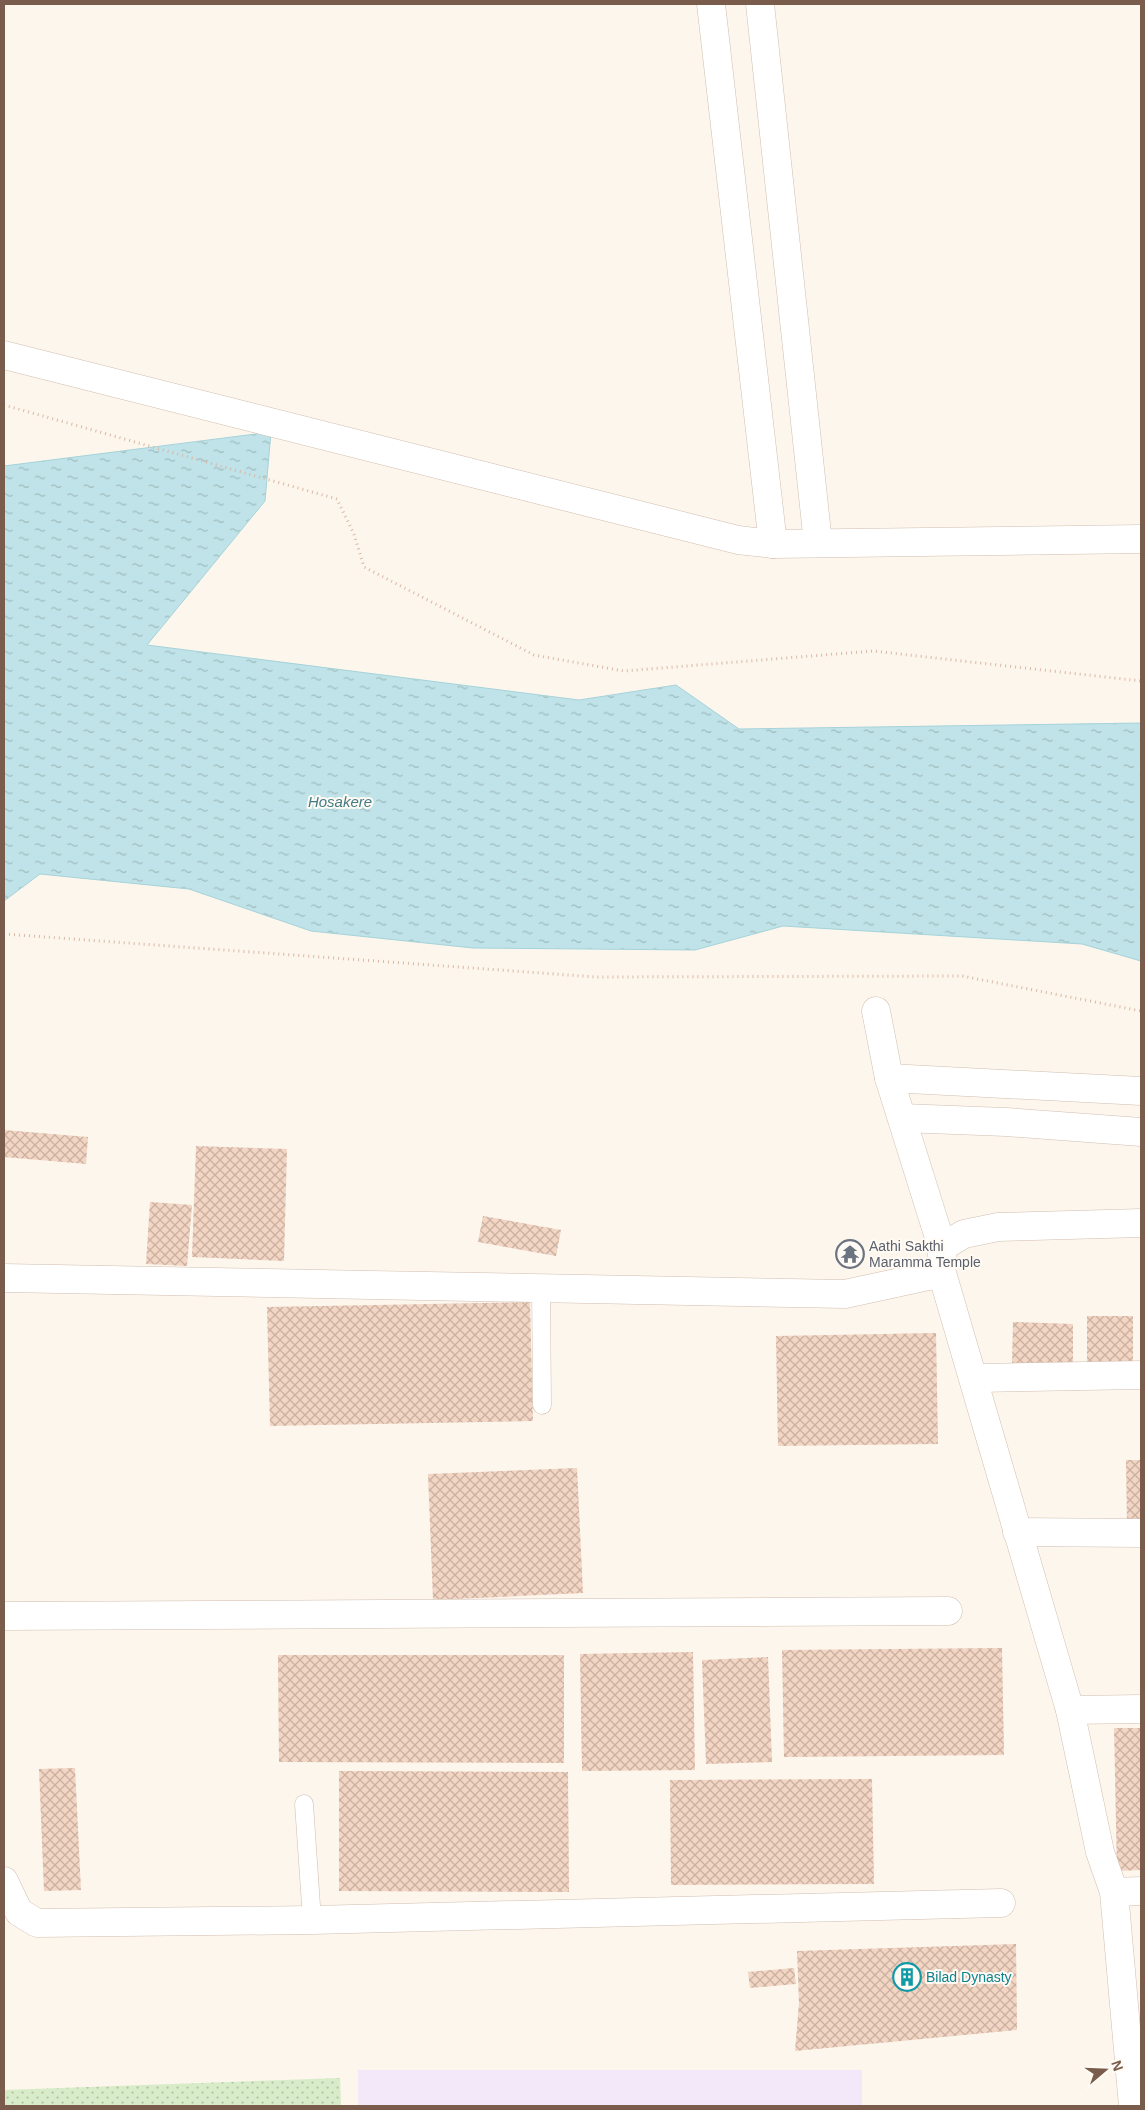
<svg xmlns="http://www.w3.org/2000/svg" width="1145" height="2110" viewBox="0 0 1145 2110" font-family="Arial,sans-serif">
	<defs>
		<pattern id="grass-dots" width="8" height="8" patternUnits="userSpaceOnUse" patternTransform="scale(1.25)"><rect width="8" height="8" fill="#d8ecc9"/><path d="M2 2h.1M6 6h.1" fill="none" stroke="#b4c2a5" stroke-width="1.8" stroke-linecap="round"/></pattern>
		<pattern id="water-ripples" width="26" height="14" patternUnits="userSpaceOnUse" patternTransform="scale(1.25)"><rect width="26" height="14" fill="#bfe3e8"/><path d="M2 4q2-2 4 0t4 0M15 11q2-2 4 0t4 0" fill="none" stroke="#a0bbbe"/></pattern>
		<pattern id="building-cross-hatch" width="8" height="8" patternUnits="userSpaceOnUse" patternTransform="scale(1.25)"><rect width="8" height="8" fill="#f3d5c3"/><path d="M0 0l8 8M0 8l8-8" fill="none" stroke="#cab0a1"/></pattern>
	</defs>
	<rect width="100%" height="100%" fill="#fdf6ec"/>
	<rect fill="#f3e8fa" x="358" y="2070" width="504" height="36"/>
	<path fill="url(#grass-dots)" d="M340,2078L341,2106H4V2090Z"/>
	<path fill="url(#water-ripples)" stroke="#a5d3da" d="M271,432L265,501L147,645L579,700L676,685L739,729L1141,723V961L1082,944L783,926L695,950L473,948L311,931L189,889L40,874L4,901V466Z"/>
	<g fill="url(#building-cross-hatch)">
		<path d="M4,1130L88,1137L86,1164L4,1157Z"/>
		<path d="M196,1146L287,1149L284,1261L192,1257Z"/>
		<path d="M150,1202L192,1205L187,1266L146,1264Z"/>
		<path d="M483,1216L561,1230L556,1256L478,1242Z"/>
		<path d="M530,1302L533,1421L270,1426L267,1307Z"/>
		<rect x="1087" y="1316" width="46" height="54"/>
		<path d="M1013,1322L1073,1324V1366L1012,1364Z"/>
		<path d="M936,1333L938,1444L778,1446L776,1336Z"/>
		<path d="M1126,1460H1141V1525H1127Z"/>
		<path d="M577,1468L583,1593L433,1600L428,1474Z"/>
		<path d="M1002,1648L1004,1755L784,1757L782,1650Z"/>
		<path d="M693,1652L695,1770L582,1771L580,1654Z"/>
		<path d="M278,1655H564V1763L279,1762Z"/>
		<path d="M768,1657L772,1762L706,1764L702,1660Z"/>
		<path d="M1114,1728H1141V1870L1117,1871Z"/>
		<path d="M75,1768L81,1890L44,1891L39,1769Z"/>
		<path d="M339,1771L568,1772L569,1892L339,1891Z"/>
		<path d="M872,1779L874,1884L671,1885L670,1780Z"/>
		<path d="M1016,1944L1017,2030L795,2051L799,2003L797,1951Z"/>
		<path d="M794,1968L796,1984L750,1988L748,1972Z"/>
	</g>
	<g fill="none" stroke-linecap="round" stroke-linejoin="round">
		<defs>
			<g id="service">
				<path d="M541,1288L542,1405"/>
				<path d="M304,1804L312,1920"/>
			</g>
			<g id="minor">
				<path d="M4,355L738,540L773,544L1141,539"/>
				<path d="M876,1011L889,1078L942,1247"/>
				<path d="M889,1078L1141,1091"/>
				<path d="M902,1118L1006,1122L1141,1132"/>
				<path d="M942,1264V1247L964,1234L998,1227L1141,1223"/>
				<path d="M4,1278L845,1294L942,1273L1070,1710L1100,1852L1114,1892L1133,2106"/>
				<path d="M972,1374L978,1378L1141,1375"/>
				<path d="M1017,1532L1141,1533"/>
				<path d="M4,1616L948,1611"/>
				<path d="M1070,1710L1141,1709"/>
				<path d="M4,1881L19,1912L37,1923L312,1920L1001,1903"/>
				<path d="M1114,1892L1141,1891"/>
			</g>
			<g id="tertiary">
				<path d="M711,4L773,544"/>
				<path d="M760,4L818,543"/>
			</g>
		</defs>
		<use href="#service" stroke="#d1beb0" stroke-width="19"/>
		<use href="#minor" stroke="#d1beb0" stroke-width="29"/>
		<use href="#tertiary" stroke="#d1beb0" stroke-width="29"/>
		<g stroke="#d9b8a5" stroke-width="3" stroke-dasharray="1 4" stroke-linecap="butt">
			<path d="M4,405L337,499L354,534L364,567L534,655L624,671L873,651L1141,681"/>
			<path d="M4,934L596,977L962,976L1141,1011"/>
		</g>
		<use href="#service" stroke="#fff" stroke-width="18"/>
		<use href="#minor" stroke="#fff" stroke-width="28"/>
		<use href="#tertiary" stroke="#fff" stroke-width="28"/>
	</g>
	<defs>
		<symbol id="temple-ring" viewBox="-11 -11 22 22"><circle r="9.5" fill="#fffaf3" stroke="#6b7280" stroke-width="1.5"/><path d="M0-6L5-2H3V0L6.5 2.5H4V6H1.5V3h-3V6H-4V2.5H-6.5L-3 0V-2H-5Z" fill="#6b7280"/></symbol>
		<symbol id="building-ring" viewBox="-11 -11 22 22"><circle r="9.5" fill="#fffaf3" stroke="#0f9aa8" stroke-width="1.5"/><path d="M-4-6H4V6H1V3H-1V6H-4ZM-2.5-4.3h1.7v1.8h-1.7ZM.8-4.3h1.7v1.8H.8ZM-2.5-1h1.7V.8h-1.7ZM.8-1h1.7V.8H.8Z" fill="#0f9aa8"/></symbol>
	</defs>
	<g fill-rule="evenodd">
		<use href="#temple-ring" x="834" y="1238" width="32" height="32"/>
		<use href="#building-ring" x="891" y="1961" width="32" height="32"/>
	</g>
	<g text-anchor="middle" stroke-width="4" stroke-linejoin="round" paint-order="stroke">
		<g font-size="14" fill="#5b616d" stroke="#fffaf3" text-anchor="start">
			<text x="869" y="1251">Aathi Sakthi<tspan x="869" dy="16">Maramma Temple</tspan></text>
		</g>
		<g font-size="14" fill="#0d838f" stroke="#fffaf3" text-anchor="start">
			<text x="926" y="1982">Bilad Dynasty</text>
		</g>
		<g font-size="15" font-style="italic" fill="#437c86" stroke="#fffaf3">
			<text x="340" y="807">Hosakere</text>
		</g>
	</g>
	<rect width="1145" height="2110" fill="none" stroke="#7a5c4d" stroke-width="10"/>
	<g transform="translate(1105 2070) rotate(71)" stroke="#fffaf3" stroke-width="4" paint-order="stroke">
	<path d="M0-4L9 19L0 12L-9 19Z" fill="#7a5c4d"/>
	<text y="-8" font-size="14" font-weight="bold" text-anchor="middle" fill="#7a5c4d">N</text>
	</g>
</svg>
